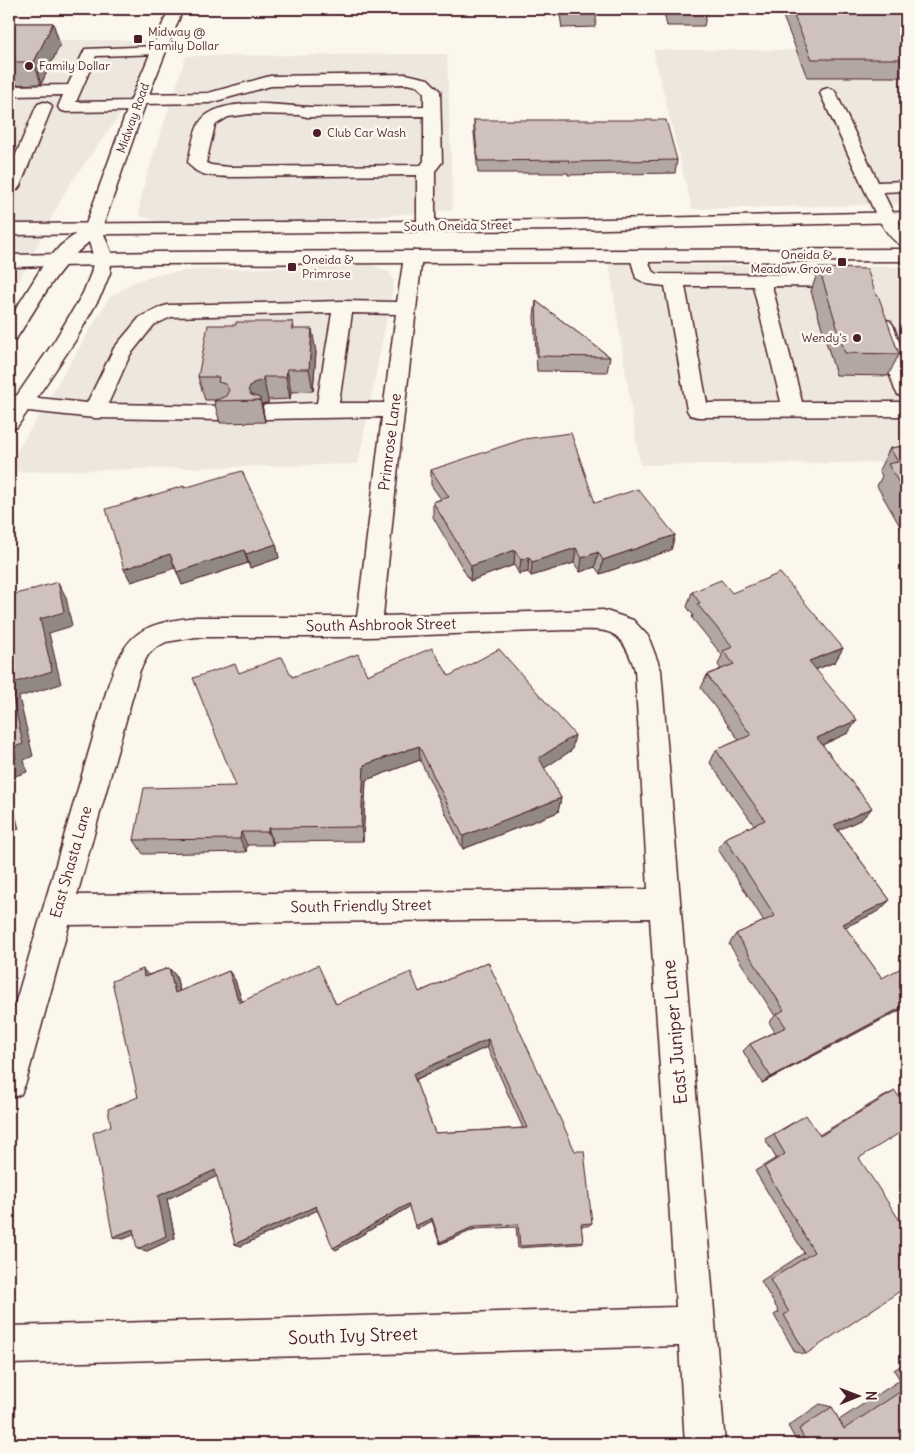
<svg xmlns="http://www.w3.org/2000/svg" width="915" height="1453" viewBox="0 0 915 1453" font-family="Delius,sans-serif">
	<rect width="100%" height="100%" fill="#fbf7ec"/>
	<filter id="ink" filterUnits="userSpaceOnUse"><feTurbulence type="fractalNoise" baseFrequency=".02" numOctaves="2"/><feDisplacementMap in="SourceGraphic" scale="10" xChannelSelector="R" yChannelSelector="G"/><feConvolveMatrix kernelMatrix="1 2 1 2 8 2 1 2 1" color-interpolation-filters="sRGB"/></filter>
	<g filter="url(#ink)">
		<g fill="#eee7de">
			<path d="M9,40H145L163,56L67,188L9,300Z"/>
			<path d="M653,50H906V204L692,209Z"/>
			<path d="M447,54L453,210L311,222L176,223L159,222L143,217L139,213L140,202L145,181L186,56Z"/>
			<path d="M609,264L906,267V462L640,465Z"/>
			<path d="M372,265L389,272L394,282L358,464L9,472V465L109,298L132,283L157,274L196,270Z"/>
		</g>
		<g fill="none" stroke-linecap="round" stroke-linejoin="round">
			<defs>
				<g id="minor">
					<path d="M158,46L163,48L166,51L163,54L96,56L76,102L133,101L131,99L133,96L139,94L208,93L270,76L406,74L428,79L440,91L442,162L435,171V227L432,231L426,232L420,231L417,227V175L229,177C214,176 196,177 188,162C192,147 194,122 208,114C234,97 280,106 310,107C348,108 386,107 424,106V92L417,86L406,84L271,86L209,103L143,104L145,106L143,109L137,111L66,112L60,110L58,107L63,95L15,96L9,98L10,86L68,85L85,49ZM250,114L299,115L307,117L424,116V161L421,165L229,167L211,165L206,163L215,125L228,117Z"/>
					<path d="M828,88L834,90L836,93L878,182L906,181V191L883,192L895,217L906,231V247C892,243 884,228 877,217L820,93L822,90Z"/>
					<path d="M44,102L50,104L52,107L20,186L17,190L9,191V171L36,107L38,104Z"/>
					<path d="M413,251L420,253L422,257L396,484L383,616L603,610L633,620L648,636L661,670L725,1444H685L679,1346L9,1364V1326L676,1307L650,918L69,925L26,1082L21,1094L9,1099V1025L108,686C126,632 140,624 196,617H357L382,417L266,419L258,417L255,412L258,407L266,405L317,403L332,313L171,317L154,325L130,355L108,404L222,406L230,408L233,413L230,418L222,420L94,418L9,409V395L87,403L114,348L140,317L161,307L168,305L343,301L397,302L404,257L406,253ZM352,313L396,314L384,403H339ZM566,630C609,630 620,625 635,670L648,889L77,895L140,670L148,655L155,648L166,642L196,637H369Z"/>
					<path d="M639,251L646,253L652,271L658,274L852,275L859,277L862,281L859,285L852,287L772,286L802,402H906V416L698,417L690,415L687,410L665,286L647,284L636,278L630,257L632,253ZM685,286H753L781,402L707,403Z"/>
					<path d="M883,319L890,321L893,325L906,361V397L898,395L895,390L873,325L876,321Z"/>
				</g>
				<path id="major" d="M169,9H183L147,99L102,229L112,255L110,273L102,293L75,341L17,427L9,429V407L55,340L83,293L91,273L94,258L89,242C56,268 39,305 16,339L9,341V320L42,267L60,246L85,227L131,99Z"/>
				<g id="highway">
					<path d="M906,212V222L563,230L9,235V224L563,220Z"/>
					<path d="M906,249V261L158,264L9,267V255L158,252Z"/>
				</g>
			</defs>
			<use href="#minor" stroke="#4a1f2b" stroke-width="3"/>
			<use href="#major" stroke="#4a1f2b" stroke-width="3"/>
			<use href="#highway" stroke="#4a1f2b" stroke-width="3"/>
			<use href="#minor" fill="#fbf7ec" fill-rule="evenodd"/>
			<use href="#major" fill="#fbf7ec" fill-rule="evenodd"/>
			<use href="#highway" fill="#fbf7ec" fill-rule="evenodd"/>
		</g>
		<g fill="#b2a7a2" stroke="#4a1f2b" fill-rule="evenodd">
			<path d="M559,9H596L597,13L595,27L562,28Z"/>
			<path d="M663,9H706L707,11L704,26H667Z"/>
			<path d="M780,9H906V77H807Z"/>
			<path d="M9,23H53L60,45L41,84L9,85Z"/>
			<path d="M474,120L677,160L675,173L568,175V173H478L474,133Z"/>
			<path d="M819,268L876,295L899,354L888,376L836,375L811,291Z"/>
			<path d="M536,301L610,357L607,372L537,371L534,316Z"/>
			<path d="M293,322L294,329L316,352L313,391L291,392L290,399L268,400V403L262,404L265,422L220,423L214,401L217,400H205L198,377L236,325Z"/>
			<path d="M906,446V535H905L877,486L882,476L879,470L890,448Z"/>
			<path d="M431,470L595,503L675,535L671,550L600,574L595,567L580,572L574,563L531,576L528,572L519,574L514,565L470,581L433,517V502L441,499L431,485Z"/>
			<path d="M184,488L276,544L279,558L250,568L248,563L182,585L175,568L131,582L124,569Z"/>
			<path d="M692,592L732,593L843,648L835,662L815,670L857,720L848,733L822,745L872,808L862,819L838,830L890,900L879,911L845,927L882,978L906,975V1007L762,1083L743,1051L750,1044L775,1032L769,1022L775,1016L729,944L736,934L764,921L718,849L725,838L754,825L710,763L716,750L739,740L701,688L707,675L721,669L718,665L722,655L692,618L693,615L687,607Z"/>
			<path d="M239,673L292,677L367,675L449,676L572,750L544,768L561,798L558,812L463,849L420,760L366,780L363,841L273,842V845H247L246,852L143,854L134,840L236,786Z"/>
			<path d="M488,962L592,1223L588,1226H581L583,1242L579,1244L518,1248L516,1227L475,1229L440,1244L432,1221L417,1229L409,1207L336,1250L317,1210L241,1246L235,1244L217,1176L167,1199L175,1238L147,1251L134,1235L123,1239L111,1126L138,1097L148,975L169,968L176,976L180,991L229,971L235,980L242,1001L336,1004L419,992ZM487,1047L523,1128L435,1133L415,1080Z"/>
			<path d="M895,1091L859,1158L806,1354L795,1352L774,1315L779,1312L761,1281L804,1253L755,1171L776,1158L765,1139L796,1121L819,1135L883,1097Z"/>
			<path d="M906,1362V1444H798L788,1426L820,1404L832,1407L839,1420L900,1380L894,1370Z"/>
		</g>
		<g fill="#918884" stroke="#4a1f2b">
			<path d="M53,23L60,45L41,84L34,62Z"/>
			<path d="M312,329L316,352L313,391L309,369Z"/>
			<path d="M287,369L291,392L290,399L286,377Z"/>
			<path d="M263,377L268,400V403L262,404L265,422L260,400H250L248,390L253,383Z"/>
			<path d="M675,535L671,550L600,574L603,560Z"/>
			<path d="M276,544L279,558L250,568L246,554Z"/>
			<path d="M576,548L574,563L531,576L532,562Z"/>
			<path d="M244,550L248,563L182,585L177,572Z"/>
			<path d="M515,550L514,565L470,581L471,566Z"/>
			<path d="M598,552L595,567L580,572L582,558Z"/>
			<path d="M170,554L175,568L131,582L124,569Z"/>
			<path d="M529,557L528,572L519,574L521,560Z"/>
			<path d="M58,582L66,597L72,626L49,633L61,684L19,697L33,756L24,760L27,772L9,778V762L14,747L10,684Z"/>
			<path d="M843,648L835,662L801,675L809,661Z"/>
			<path d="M857,720L848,733L809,751L817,738Z"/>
			<path d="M575,735L572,750L537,773L539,758Z"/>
			<path d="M419,746L420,760L366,780L363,841L361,827L364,765Z"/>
			<path d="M9,790L19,829L9,833Z"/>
			<path d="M561,798L558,812L463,849V836Z"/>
			<path d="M872,808L862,819L826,836L834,825Z"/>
			<path d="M268,828L273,842V845L268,832Z"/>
			<path d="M241,832L247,845L246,852L240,839Z"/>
			<path d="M890,900L879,911L833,933L843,924Z"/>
			<path d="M169,968L176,976L182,1001L175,993Z"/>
			<path d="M143,969L151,978L144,977Z"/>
			<path d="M229,971L235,980L245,1011L239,1003Z"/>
			<path d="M906,1005V1007L762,1083L771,1077Z"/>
			<path d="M488,1039L487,1047L414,1080L413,1074Z"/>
			<path d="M215,1170L222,1174L167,1199L175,1238L147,1251L137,1249L158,1196Z"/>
			<path d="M408,1204L409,1207L336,1250L333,1248Z"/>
			<path d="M316,1206L320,1209L241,1246L235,1244Z"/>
			<path d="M432,1218V1221L417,1229L415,1226Z"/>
			<path d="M475,1226V1229L440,1244V1242Z"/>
			<path d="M133,1229L142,1231L123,1239L113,1237Z"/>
		</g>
		<g fill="#cfc2bc" stroke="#4a1f2b" fill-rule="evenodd">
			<path d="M562,9H596L597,13H563Z"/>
			<path d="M669,9H706L707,11H670Z"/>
			<path d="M791,9H906V59H812Z"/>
			<path d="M9,23H53L34,62H9Z"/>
			<path d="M474,120H666L677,160L569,162V160L478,161Z"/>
			<path d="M819,268L867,269L876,295H878L899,354L845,353Z"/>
			<path d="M536,301L610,357L538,356Z"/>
			<path d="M236,322H293L292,329H312L309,369H287L286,377H263V380L253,383L248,390L251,395L260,398V400L214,401L226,396L229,390L225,384L218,382L219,377H198L208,325H236Z"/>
			<path d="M571,433L595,503L638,489L675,535L603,560L598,552L582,558L576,548L532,562L529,557L521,560L515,550L471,566L433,502L449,497L431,470L524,439Z"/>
			<path d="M906,446V495L888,464L898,462L890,448Z"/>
			<path d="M242,471L276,544L246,554L244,550L177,572L170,554L124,569L106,509L184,486V488Z"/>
			<path d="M780,573L843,648L809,661L857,720L817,738L872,808L834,825L890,900L843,924L882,978L901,968L906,975V1005L771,1077L750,1044L786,1027L777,1014L784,1010L736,934L775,916L725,838L765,820L716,750L751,735L707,675L734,664L723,651L733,647L697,604L700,603L692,592L721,580L732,593Z"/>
			<path d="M58,582L64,612L40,619L52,671L10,684L23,744L14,747L16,759L9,762V596Z"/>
			<path d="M432,648L449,676L499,649L575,735L539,758L561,798L463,836L419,746L364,765L361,827L268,828V832H241L240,839L134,840L144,788L236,786L193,678L235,664L239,673L282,657L292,677L358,654L367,675Z"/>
			<path d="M488,962L575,1151H584L592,1223L581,1224L583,1242L520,1246L518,1224L475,1226L440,1242L432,1218L415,1226L408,1204L333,1248L316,1206L235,1244L215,1170L158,1196L166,1236L137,1249L133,1229L113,1237L93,1133L111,1126L108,1109L138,1097L112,981L143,969L144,977L169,968L175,993L229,971L239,1003L318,965L336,1004L411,972L419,992ZM488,1039L527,1128L435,1133L413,1074Z"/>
			<path d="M895,1091L906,1107V1129L859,1158L906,1230V1287L806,1354L784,1315L789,1312L770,1280L814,1252L764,1167L785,1154L774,1135L806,1115L820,1136Z"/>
			<path d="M906,1388V1444H807L799,1429L832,1407L844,1429Z"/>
		</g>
	</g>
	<g fill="#4a1f2b" stroke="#fbf7ec" stroke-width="2">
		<rect x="133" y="34" width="10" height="10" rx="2.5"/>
		<circle cx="29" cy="66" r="5"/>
		<circle cx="317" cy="133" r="5"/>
		<rect x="837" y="257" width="10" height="10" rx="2.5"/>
		<rect x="287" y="262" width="10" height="10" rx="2.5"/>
		<circle cx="857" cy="338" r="5"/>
	</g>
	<g text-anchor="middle" stroke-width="5" stroke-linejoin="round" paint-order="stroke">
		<g font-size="12" fill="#4a1f2b" stroke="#fbf7ec" text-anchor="start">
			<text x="148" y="36">Midway @<tspan x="148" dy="14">Family Dollar</tspan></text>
			<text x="39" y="70">Family Dollar</text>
			<text x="327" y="137">Club Car Wash</text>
			<text x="832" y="259" text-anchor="end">Oneida &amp;<tspan x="832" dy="14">Meadow Grove</tspan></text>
			<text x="302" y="264">Oneida &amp;<tspan x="302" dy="14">Primrose</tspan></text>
			<text x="847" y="342" text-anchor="end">Wendy's</text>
		</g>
		<g font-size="12" fill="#4a1f2b" stroke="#fbf7ec">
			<text transform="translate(133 118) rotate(-70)" y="4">Midway Road</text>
			<text transform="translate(458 226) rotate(-1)" y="4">South Oneida Street</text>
		</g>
		<g font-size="15" fill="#4a1f2b" stroke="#fbf7ec">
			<text transform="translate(390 442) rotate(-83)" y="5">Primrose Lane</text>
			<text transform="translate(381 625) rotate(-1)" y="5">South Ashbrook Street</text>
			<text transform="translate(71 862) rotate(-74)" y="5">East Shasta Lane</text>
			<text transform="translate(361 906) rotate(-1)" y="5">South Friendly Street</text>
		</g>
		<g font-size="18" fill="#4a1f2b" stroke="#fbf7ec">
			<text transform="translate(675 1032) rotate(-95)" y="6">East Juniper Lane</text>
			<text transform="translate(353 1336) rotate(-2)" y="6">South Ivy Street</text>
		</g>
	</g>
	<rect width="915" height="1453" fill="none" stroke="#fbf7ec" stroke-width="30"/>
	<rect x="15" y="15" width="885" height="1423" fill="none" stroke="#4a1f2b" stroke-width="2" filter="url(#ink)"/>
	<g transform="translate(858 1396) rotate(89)" stroke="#fbf7ec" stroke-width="4" paint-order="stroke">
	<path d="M0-4L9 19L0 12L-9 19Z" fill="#4a1f2b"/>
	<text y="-8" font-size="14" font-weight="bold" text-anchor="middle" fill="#4a1f2b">N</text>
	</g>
</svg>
